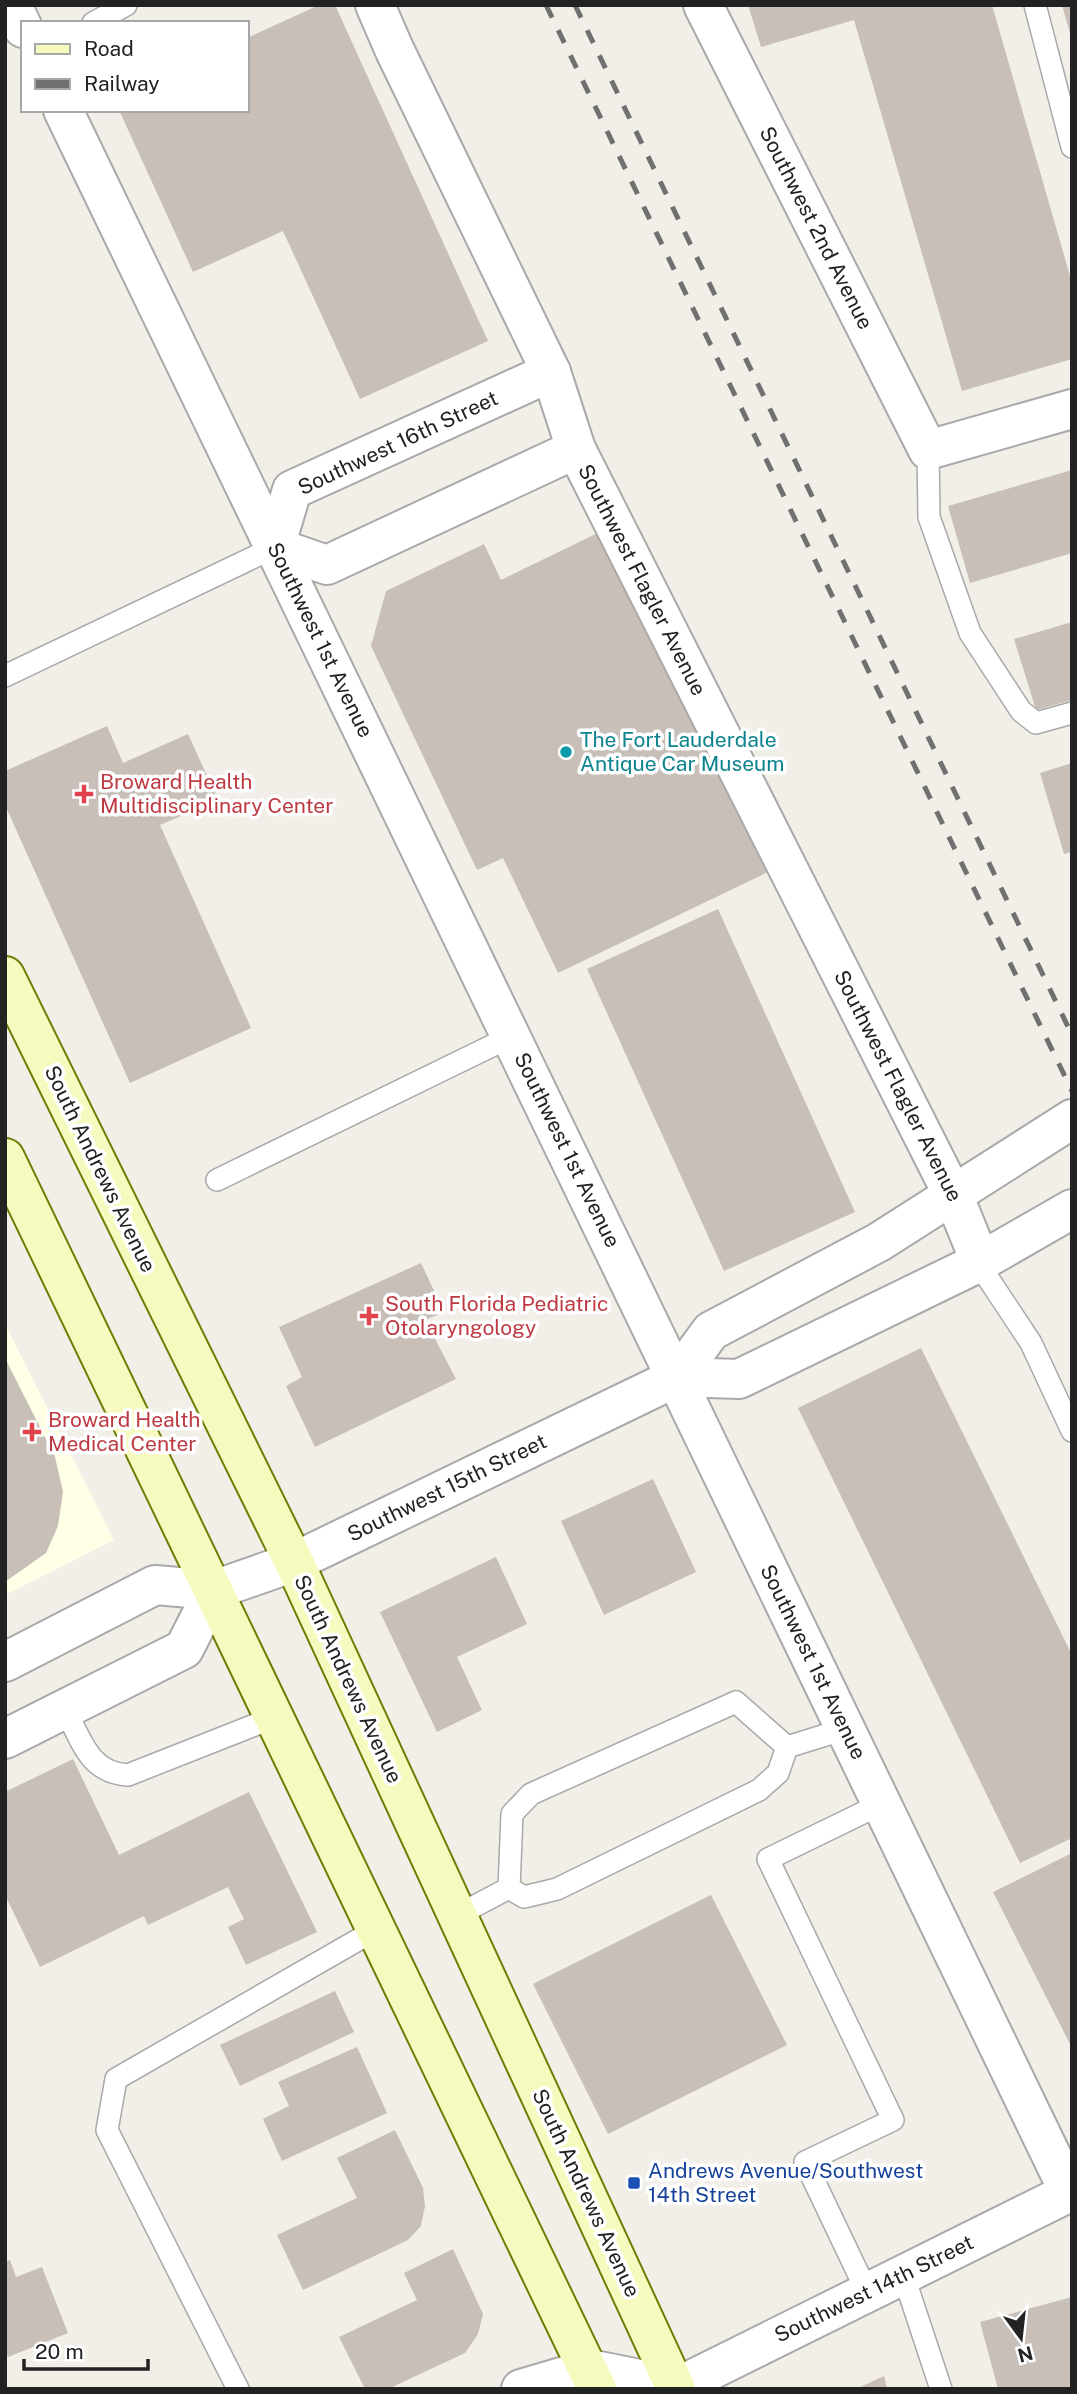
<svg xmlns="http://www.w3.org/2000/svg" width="1077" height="2394" viewBox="0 0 1077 2394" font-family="'Public Sans',sans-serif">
	<rect width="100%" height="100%" fill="#f2efe9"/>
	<path fill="#ffffe5" d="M5,1324L114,1540L5,1595Z"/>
	<g fill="#c7bfb8">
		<path d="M319,5H335L488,341L360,399L283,231L193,272L119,110H247V38Z"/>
		<path d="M748,5H992L1072,283V359L962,391L854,20L761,47Z"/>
		<path d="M1062,5H1072V37H1071Z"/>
		<path d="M1072,470V553L970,583L948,506Z"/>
		<path d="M604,530L770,871L558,973L503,858L477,870L371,646L386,591L484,544L501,580Z"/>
		<path d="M1072,622V700L1036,710L1014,639Z"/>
		<path d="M107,726L123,763L188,734L218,800L160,825L251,1028L130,1083L5,805V771Z"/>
		<path d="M1072,763V852L1064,854L1040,773Z"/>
		<path d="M718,909L855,1212L724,1271L587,969Z"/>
		<path d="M421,1263L444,1312L425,1320L456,1379L315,1447L286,1386L302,1377L279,1327Z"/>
		<path d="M921,1348L1072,1655V1838L1020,1863L798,1408Z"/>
		<path d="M5,1358L55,1457L63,1492L58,1526L46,1553L5,1582Z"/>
		<path d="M653,1479L696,1572L604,1615L561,1521Z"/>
		<path d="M496,1557L527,1624L457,1657L482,1710L437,1732L380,1612Z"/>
		<path d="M73,1759L119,1855L249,1792L317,1932L246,1965L228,1927L244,1919L228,1887L148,1925L144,1916L40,1967L5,1895V1792Z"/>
		<path d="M1072,1853V2048L993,1892Z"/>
		<path d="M711,1895L787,2045L608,2134L533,1984Z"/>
		<path d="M335,1991L354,2032L240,2086L220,2045Z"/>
		<path d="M357,2047L387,2113L282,2161L263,2119L289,2106L278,2082Z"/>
		<path d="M395,2130L423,2188L425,2206L421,2226L408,2240L303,2290L277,2235L357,2198L337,2158Z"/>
		<path d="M453,2249L483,2314L478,2334L465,2353L388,2389H365L339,2337L417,2300L404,2273Z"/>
		<path d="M10,2260L16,2277L42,2267L68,2333L8,2357L5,2349V2262Z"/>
		<path d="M1072,2297V2389H998L980,2322Z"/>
		<path d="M884,2376L887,2389H856Z"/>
	</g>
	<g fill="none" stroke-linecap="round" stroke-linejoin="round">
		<defs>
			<g id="lane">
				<path d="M1035,5L1072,147"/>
				<path d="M93,23L126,5"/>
				<path d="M928,450L929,517L970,633L1021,711L1036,723L1072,713"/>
				<path d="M5,676L275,547"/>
				<path d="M217,1180L512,1036"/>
				<path d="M978,1263L1031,1343L1072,1431"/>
				<path d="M66,1711C82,1742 90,1773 128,1775L275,1717"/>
				<path d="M787,1747L845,1729"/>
				<path d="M509,1888L512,1814L531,1794L736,1702L787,1747"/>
				<path d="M509,1888L524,1897L557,1889L759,1790L778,1773L787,1747"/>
				<path d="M458,1915L509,1888"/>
				<path d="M903,2274L941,2389"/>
				<path d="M867,2292L805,2162L893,2120L768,1859L881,1804"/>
				<path d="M238,2389L107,2130L116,2079L377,1929"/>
			</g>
			<g id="street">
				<path d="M12,5L23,28"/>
				<path d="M375,5L395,51L551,372L576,449L954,1197L980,1261"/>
				<path d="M703,5L928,450L1072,409"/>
				<path d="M63,110L1069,2192"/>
				<path d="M551,372L292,490L275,547L327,565L576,449"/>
				<path d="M677,1377L739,1379L978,1263L1072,1209"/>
				<path d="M5,1662L155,1585L214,1590L294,1562L677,1377L711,1331L879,1242L1072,1119"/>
				<path d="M5,1739L184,1649L214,1590"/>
				<path d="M521,2389L589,2369L675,2386"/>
				<path d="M673,2389L1072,2191"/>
			</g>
			<g id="secondary">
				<path d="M5,976L294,1562L676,2389"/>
				<path d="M5,1158L597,2389"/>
			</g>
		</defs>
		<use href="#lane" stroke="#a9a9a9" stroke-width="24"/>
		<use href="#street" stroke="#a9a9a9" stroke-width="42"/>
		<use href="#secondary" stroke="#707d05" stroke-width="42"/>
		<use href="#lane" stroke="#fff" stroke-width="21"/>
		<use href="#street" stroke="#fff" stroke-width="38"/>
		<use href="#secondary" stroke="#f7fabf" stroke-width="38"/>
		<g stroke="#707070" stroke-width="5" stroke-dasharray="14 14" stroke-linecap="butt">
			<path d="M546,5L1072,1091"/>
			<path d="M575,5L1072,1035"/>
		</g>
	</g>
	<circle fill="#0f9aa8" stroke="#fff" stroke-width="2.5" cx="566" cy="752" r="7"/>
	<g fill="#e0444e" stroke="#fff" stroke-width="2.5">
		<path d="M80.5 783.5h7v7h7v7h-7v7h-7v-7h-7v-7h7z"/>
		<path d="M365.5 1305.5h7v7h7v7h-7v7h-7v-7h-7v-7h7z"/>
		<path d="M28.5 1421.5h7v7h7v7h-7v7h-7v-7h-7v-7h7z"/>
	</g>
	<rect fill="#1a4fb4" stroke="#fff" stroke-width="2.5" x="627" y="2176" width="14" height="14" rx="3.5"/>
	<g text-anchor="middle" stroke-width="7" stroke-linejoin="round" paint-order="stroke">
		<g font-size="21" fill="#222" stroke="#fff">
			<text transform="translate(816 228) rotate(63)" y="7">Southwest 2nd Avenue</text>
			<text transform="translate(398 443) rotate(-25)" y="7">Southwest 16th Street</text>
			<text transform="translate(642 580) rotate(63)" y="7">Southwest Flagler Avenue</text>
			<text transform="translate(320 640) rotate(64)" y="7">Southwest 1st Avenue</text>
			<text transform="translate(898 1086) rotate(63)" y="7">Southwest Flagler Avenue</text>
			<text transform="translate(567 1150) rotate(64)" y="7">Southwest 1st Avenue</text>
			<text transform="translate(100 1169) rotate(64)" y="7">South Andrews Avenue</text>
			<text transform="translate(447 1488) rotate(-26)" y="7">Southwest 15th Street</text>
			<text transform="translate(813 1662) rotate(64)" y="7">Southwest 1st Avenue</text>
			<text transform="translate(348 1679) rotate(65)" y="7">South Andrews Avenue</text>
			<text transform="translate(586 2193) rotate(65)" y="7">South Andrews Avenue</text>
			<text transform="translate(874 2289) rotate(-26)" y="7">Southwest 14th Street</text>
		</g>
		<g font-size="21" fill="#0d838f" stroke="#fff" text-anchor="start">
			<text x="580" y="747">The Fort Lauderdale<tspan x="580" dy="24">Antique Car Museum</tspan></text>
		</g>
		<g font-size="21" fill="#be3a42" stroke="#fff" text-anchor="start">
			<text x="100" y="789">Broward Health<tspan x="100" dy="24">Multidisciplinary Center</tspan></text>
			<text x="385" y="1311">South Florida Pediatric<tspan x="385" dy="24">Otolaryngology</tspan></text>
			<text x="48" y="1427">Broward Health<tspan x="48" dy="24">Medical Center</tspan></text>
		</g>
		<g font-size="21" fill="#164399" stroke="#fff" text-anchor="start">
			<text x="648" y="2178">Andrews Avenue/Southwest<tspan x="648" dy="24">14th Street</tspan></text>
		</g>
	</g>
	<rect width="1077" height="2394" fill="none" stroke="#222222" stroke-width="14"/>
	<rect x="21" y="21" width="228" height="91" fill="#ffffff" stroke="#a7a7a7" stroke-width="2"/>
	<rect x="35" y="44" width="35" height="10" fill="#f7fabf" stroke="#a7a7a7" stroke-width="2"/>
	<text x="84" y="56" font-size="21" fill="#222222">Road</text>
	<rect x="35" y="79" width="35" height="10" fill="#707070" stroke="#a7a7a7" stroke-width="2"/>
	<text x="84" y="91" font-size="21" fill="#222222">Railway</text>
	<g transform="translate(1021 2338) rotate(165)" stroke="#ffffff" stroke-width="5" paint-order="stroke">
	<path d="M0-5L12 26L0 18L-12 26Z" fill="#222222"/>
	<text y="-10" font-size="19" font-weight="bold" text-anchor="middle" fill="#222222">N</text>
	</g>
	<path d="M24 2359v10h124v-10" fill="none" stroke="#222222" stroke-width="3.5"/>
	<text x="35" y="2359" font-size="21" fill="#222222" stroke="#ffffff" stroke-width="5" paint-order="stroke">20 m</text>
</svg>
